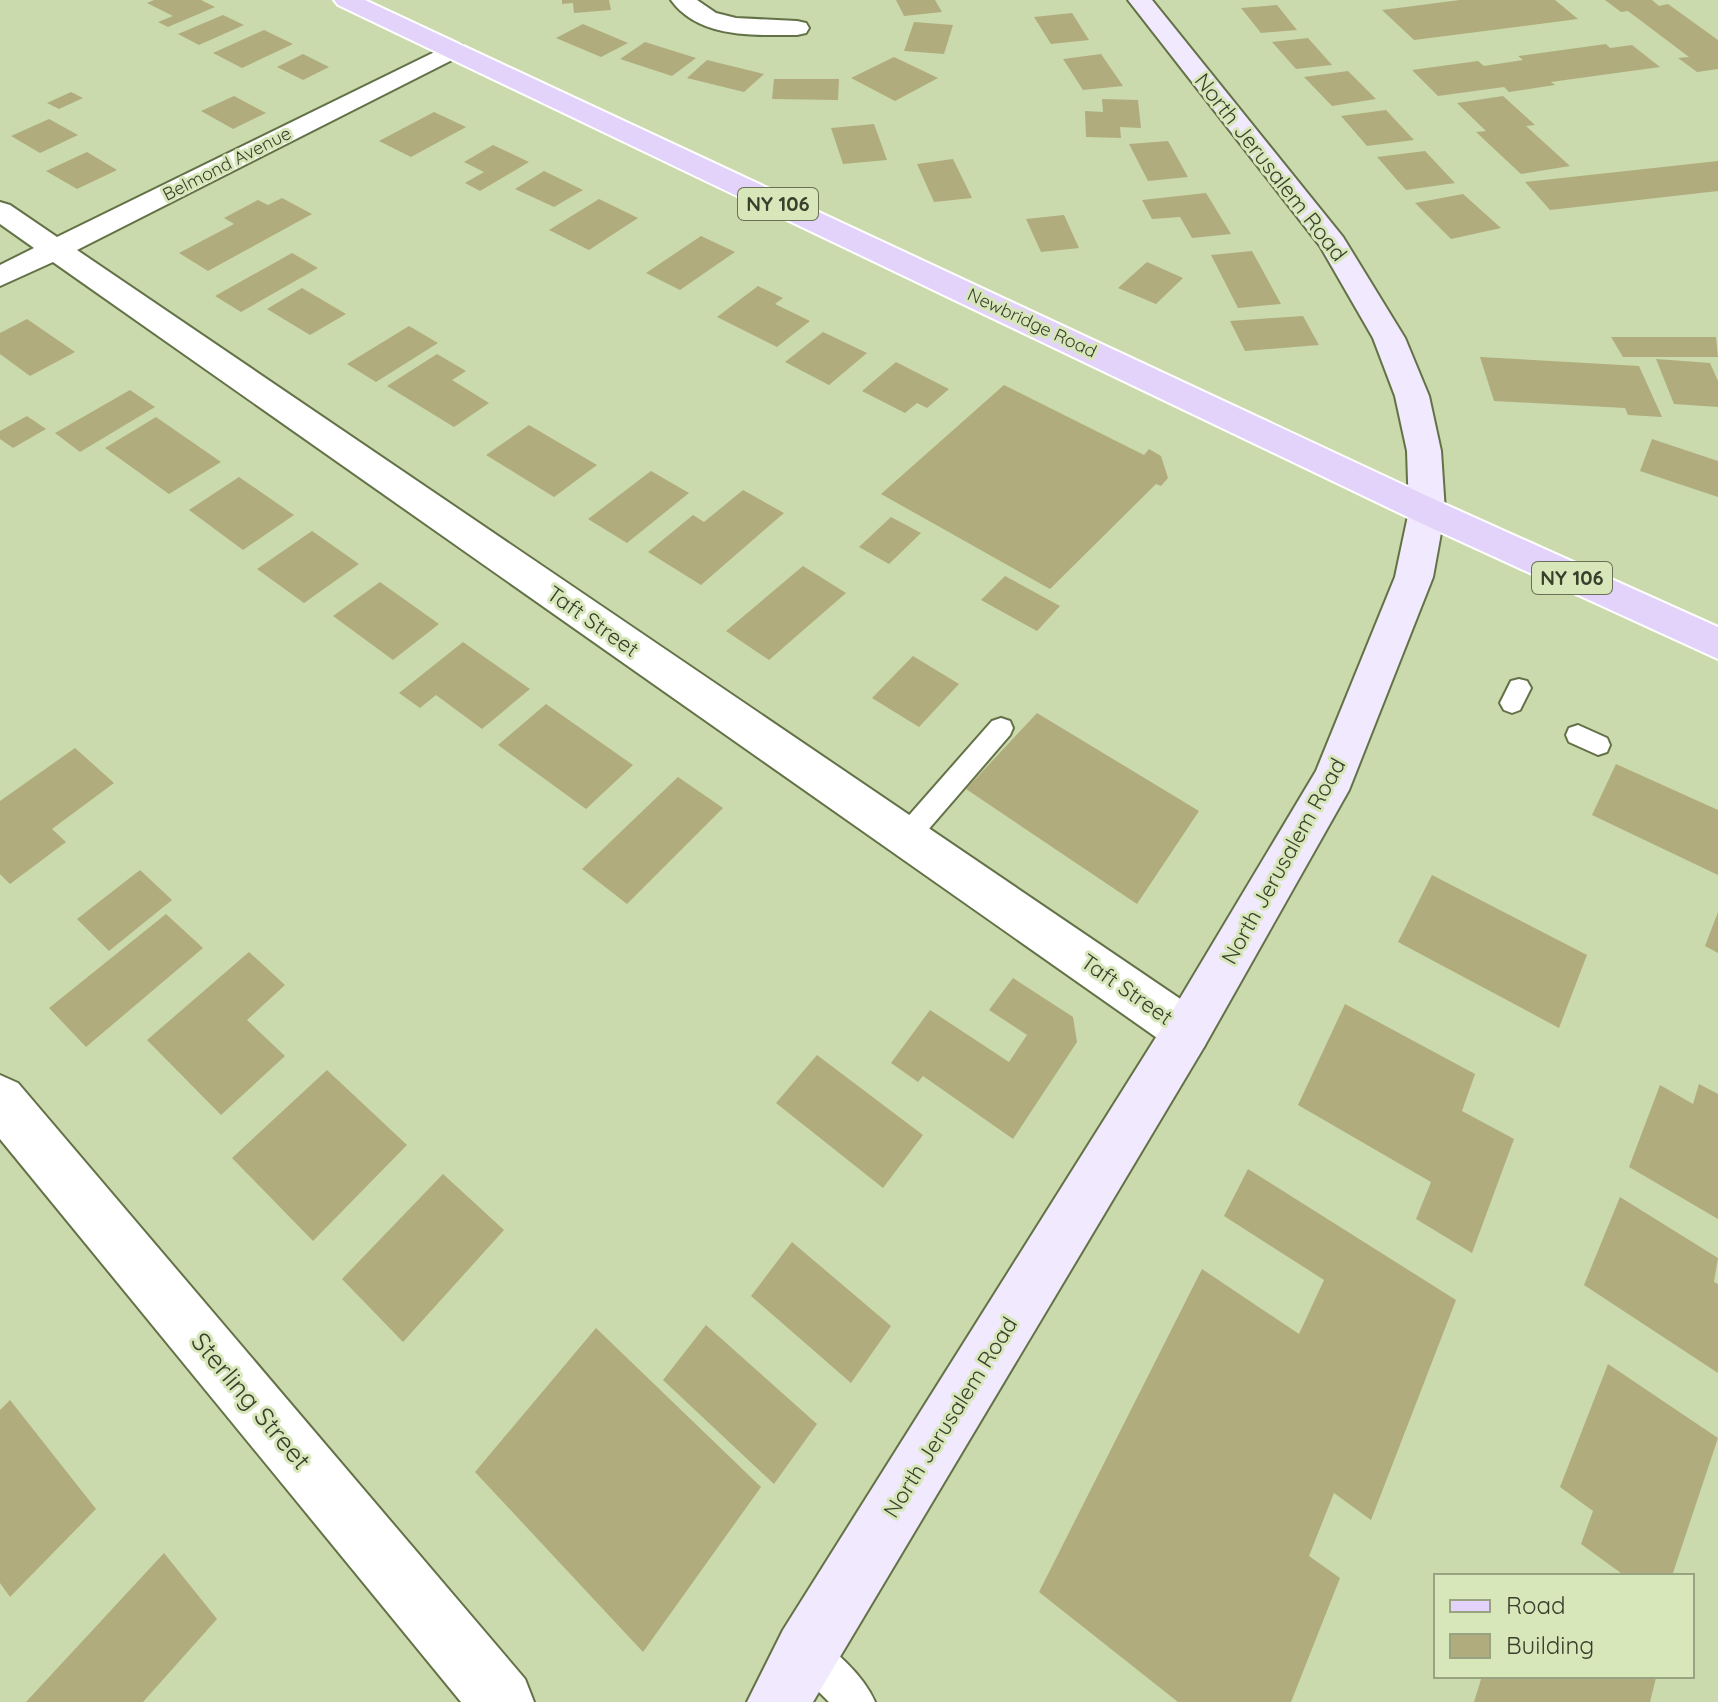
<svg xmlns="http://www.w3.org/2000/svg" width="1718" height="1702" viewBox="0 0 1718 1702" font-family="Quicksand,sans-serif">
	<rect width="100%" height="100%" fill="#cadaac"/>
	<g fill="#b1ac7e">
		<path d="M154,0H201L215,7L168,27L158,22L173,16L147,3Z"/>
		<path d="M562,0H609L611,10L574,13L573,3L562,4Z"/>
		<path d="M896,0H935L942,12L904,16Z"/>
		<path d="M1460,0H1555L1578,19L1414,40L1382,10Z"/>
		<path d="M1605,0H1652L1659,6L1668,4L1718,40V69L1697,72L1678,58L1689,57L1628,11L1621,12Z"/>
		<path d="M1277,5L1297,30L1261,33L1241,8Z"/>
		<path d="M1072,13L1089,40L1051,44L1034,17Z"/>
		<path d="M223,15L244,25L199,45L178,34Z"/>
		<path d="M914,22L953,25L944,54L904,51Z"/>
		<path d="M583,24L628,43L601,57L556,38Z"/>
		<path d="M264,30L293,44L242,68L213,53Z"/>
		<path d="M1308,38L1332,65L1296,69L1272,42Z"/>
		<path d="M645,42L696,58L672,76L620,59Z"/>
		<path d="M1606,44L1610,48L1632,45L1660,67L1551,82L1555,85L1509,92L1504,87L1438,96L1412,70L1478,61L1484,66L1523,60L1518,56Z"/>
		<path d="M303,54L329,67L303,80L277,67Z"/>
		<path d="M1101,54L1123,86L1083,90L1063,59Z"/>
		<path d="M894,57L938,78L895,101L851,78Z"/>
		<path d="M707,60L764,74L744,92L687,78Z"/>
		<path d="M1348,71L1376,99L1332,106L1304,77Z"/>
		<path d="M774,79H839L838,100L772,99Z"/>
		<path d="M71,92L83,98L59,109L47,103Z"/>
		<path d="M234,96L266,113L233,129L201,111Z"/>
		<path d="M1503,96L1535,125L1526,126L1570,166L1521,174L1476,132L1486,131L1457,103Z"/>
		<path d="M1102,99L1138,100L1141,128L1120,127L1121,138L1086,137L1085,111L1103,112Z"/>
		<path d="M1386,110L1414,140L1367,146L1341,116Z"/>
		<path d="M434,112L466,127L411,157L379,141Z"/>
		<path d="M49,119L78,135L40,153L11,136Z"/>
		<path d="M874,124L887,160L843,164L831,128Z"/>
		<path d="M1168,141L1188,177L1148,181L1129,144Z"/>
		<path d="M493,145L529,162L480,191L465,183L484,172L464,162Z"/>
		<path d="M1425,151L1455,183L1406,190L1377,157Z"/>
		<path d="M87,152L117,170L77,189L46,171Z"/>
		<path d="M953,159L972,198L934,202L917,164Z"/>
		<path d="M1718,161V191L1550,210L1525,182Z"/>
		<path d="M544,171L583,190L554,207L515,189Z"/>
		<path d="M1206,193L1231,234L1192,238L1180,217L1152,219L1142,200Z"/>
		<path d="M1463,194L1501,228L1451,239L1415,203Z"/>
		<path d="M282,198L312,214L208,271L179,253L234,224L224,218L258,200L268,205Z"/>
		<path d="M599,199L638,218L589,250L549,230Z"/>
		<path d="M1064,215L1079,248L1041,252L1026,219Z"/>
		<path d="M701,236L735,252L680,290L646,273Z"/>
		<path d="M1252,251L1281,304L1238,308L1211,255Z"/>
		<path d="M292,253L318,268L241,312L215,296Z"/>
		<path d="M1147,262L1183,278L1156,304L1118,288Z"/>
		<path d="M758,286L783,298L775,304L810,321L777,347L717,317Z"/>
		<path d="M302,288L346,314L310,335L267,309Z"/>
		<path d="M1303,316L1319,345L1245,351L1230,321Z"/>
		<path d="M27,319L75,352L30,376L0,354V333Z"/>
		<path d="M409,326L438,343L376,382L347,364Z"/>
		<path d="M823,332L867,353L829,385L785,362Z"/>
		<path d="M1611,337H1716L1718,357H1623Z"/>
		<path d="M437,354L466,371L452,380L489,403L454,427L387,386Z"/>
		<path d="M1480,357L1639,366L1662,417L1628,415L1625,408L1494,401Z"/>
		<path d="M1656,359L1710,363L1718,381V407L1674,404Z"/>
		<path d="M896,362L949,389L927,408L917,403L905,413L862,391Z"/>
		<path d="M1004,385L1144,455L1149,449L1161,456L1168,478L1161,486L1156,484L1050,589L881,494Z"/>
		<path d="M130,390L155,407L80,452L55,433Z"/>
		<path d="M27,416L46,429L13,448L0,439V431Z"/>
		<path d="M156,417L221,462L169,494L105,448Z"/>
		<path d="M529,425L597,465L554,497L486,455Z"/>
		<path d="M1652,439L1718,461V497L1640,471Z"/>
		<path d="M651,471L689,493L627,543L588,519Z"/>
		<path d="M239,477L294,515L243,550L189,510Z"/>
		<path d="M743,490L784,513L701,585L648,552L693,515L704,522Z"/>
		<path d="M891,517L921,533L889,564L859,547Z"/>
		<path d="M312,531L359,564L304,603L257,569Z"/>
		<path d="M803,566L846,593L769,660L726,631Z"/>
		<path d="M1005,576L1060,606L1037,631L981,600Z"/>
		<path d="M380,582L439,624L393,660L333,616Z"/>
		<path d="M463,642L530,689L482,729L436,695L420,708L399,693Z"/>
		<path d="M913,656L959,684L919,727L872,698Z"/>
		<path d="M546,704L633,765L586,809L498,745Z"/>
		<path d="M1037,713L1199,811L1137,904L966,789Z"/>
		<path d="M75,748L114,783L52,829L66,842L10,884L0,874V801Z"/>
		<path d="M1616,764L1718,810V875L1592,815Z"/>
		<path d="M678,777L723,808L627,904L582,869Z"/>
		<path d="M140,870L172,900L109,951L77,919Z"/>
		<path d="M1432,875L1587,955L1559,1028L1398,942Z"/>
		<path d="M1718,912V953L1705,946Z"/>
		<path d="M166,914L203,948L86,1047L49,1008Z"/>
		<path d="M249,952L285,985L247,1020L285,1056L221,1115L147,1040Z"/>
		<path d="M1013,978L1073,1017L1077,1042L1013,1139L923,1076L918,1082L891,1063L930,1010L1009,1062L1027,1035L989,1010Z"/>
		<path d="M1345,1004L1475,1074L1462,1111L1514,1139L1472,1253L1416,1219L1431,1182L1298,1105Z"/>
		<path d="M817,1055L923,1135L883,1188L776,1103Z"/>
		<path d="M327,1070L407,1145L313,1241L232,1158Z"/>
		<path d="M1699,1084L1718,1094V1219L1629,1167L1660,1085L1693,1104Z"/>
		<path d="M1248,1169L1456,1300L1371,1520L1334,1493L1309,1556L1340,1578L1291,1702H1178L1039,1592L1202,1269L1299,1334L1324,1280L1224,1216Z"/>
		<path d="M443,1174L504,1230L403,1342L342,1279Z"/>
		<path d="M1620,1197L1718,1258L1714,1282L1718,1284V1373L1584,1285Z"/>
		<path d="M792,1242L891,1326L851,1383L751,1296Z"/>
		<path d="M706,1325L817,1424L774,1484L663,1380Z"/>
		<path d="M596,1328L761,1487L643,1652L475,1472Z"/>
		<path d="M1608,1364L1718,1438L1672,1576H1625L1581,1544L1593,1511L1560,1487Z"/>
		<path d="M10,1400L96,1509L10,1597L0,1583V1410Z"/>
		<path d="M164,1553L217,1619L143,1702H26Z"/>
		<path d="M1482,1676H1653L1656,1678L1650,1702H1474Z"/>
	</g>
	<g fill="none" stroke-linecap="round" stroke-linejoin="round">
		<defs>
			<g id="lane">
				<path d="M1519,679L1527,681L1531,688L1520,710L1512,713L1504,710L1500,703L1511,681Z"/>
				<path d="M1001,718L1010,721L1013,728L1010,735L915,845L906,848L897,845L893,837L897,829L992,721Z"/>
				<path d="M1578,725L1607,738L1610,745L1607,752L1598,755L1569,742L1566,735L1569,728Z"/>
				<path d="M805,1633C831,1644 864,1676 875,1702H829L792,1665L786,1652L792,1639Z"/>
			</g>
			<g id="street">
				<path d="M671,0H697L716,13L736,18L797,21L806,23L809,28L806,33L797,35C755,35 699,39 671,0Z"/>
				<path d="M453,43L462,45L465,50L462,55L77,250L1204,1015L1211,1031L1204,1047L1187,1054L1170,1047L53,262L0,286V265L34,248L0,224V202L10,205L57,237Z"/>
				<path d="M0,1075L18,1083L525,1679L534,1702H461L0,1139Z"/>
			</g>
			<path id="secondary" d="M1128,0H1152L1343,237L1405,338L1429,396L1441,451L1445,511L1433,577L1349,790L1204,1047L813,1702H747L783,1630L1170,1015L1316,771L1395,577L1409,511L1407,451L1395,396L1373,338L1320,246Z"/>
			<path id="primary" d="M334,0H365L1440,502L1718,627V659L1414,520L338,5Z"/>
		</defs>
		<use href="#lane" stroke="#637147" stroke-width="4"/>
		<use href="#street" stroke="#637147" stroke-width="4"/>
		<use href="#secondary" stroke="#637147" stroke-width="4"/>
		<use href="#primary" stroke="#fff" stroke-width="4"/>
		<use href="#lane" fill="#fff" fill-rule="evenodd"/>
		<use href="#street" fill="#fff" fill-rule="evenodd"/>
		<use href="#secondary" fill="#f1e9fd" fill-rule="evenodd"/>
		<use href="#primary" fill="#e3d3fb" fill-rule="evenodd"/>
	</g>
	<g text-anchor="middle" stroke-width="6" stroke-linejoin="round" paint-order="stroke">
		<g font-size="18" fill="#393f2d" stroke="#d7e7b9">
			<text transform="translate(227 164) rotate(-27)" y="6">Belmond Avenue</text>
			<text transform="translate(1032 323) rotate(25)" y="6">Newbridge Road</text>
		</g>
		<g fill="#d7e7b9" stroke="#687157" stroke-width="2">
			<rect x="738" y="188" width="80" height="32" rx="6"/>
			<rect x="1532" y="562" width="80" height="32" rx="6"/>
		</g>
		<g font-size="20" font-weight="bold" fill="#393f2d">
			<text x="778" y="211">NY 106</text>
			<text x="1572" y="585">NY 106</text>
		</g>
		<g font-size="22" fill="#393f2d" stroke="#d7e7b9">
			<text transform="translate(1271 167) rotate(52)" y="8">North Jerusalem Road</text>
			<text transform="translate(593 621) rotate(35)" y="8">Taft Street</text>
			<text transform="translate(1283 861) rotate(-61)" y="8">North Jerusalem Road</text>
			<text transform="translate(1127 989) rotate(35)" y="8">Taft Street</text>
			<text transform="translate(950 1417) rotate(-58)" y="8">North Jerusalem Road</text>
		</g>
		<g font-size="26" fill="#393f2d" stroke="#d7e7b9">
			<text transform="translate(251 1401) rotate(50)" y="9">Sterling Street</text>
		</g>
	</g>
	<rect x="1434" y="1574" width="260" height="104" fill="#d7e7b9" stroke="#98a481" stroke-width="2"/>
	<rect x="1450" y="1600" width="40" height="12" fill="#e3d3fb" stroke="#98a481" stroke-width="2"/>
	<text x="1506" y="1614" font-size="24" fill="#393f2d">Road</text>
	<rect x="1450" y="1634" width="40" height="24" fill="#b1ac7e" stroke="#98a481" stroke-width="2"/>
	<text x="1506" y="1654" font-size="24" fill="#393f2d">Building</text>
</svg>
